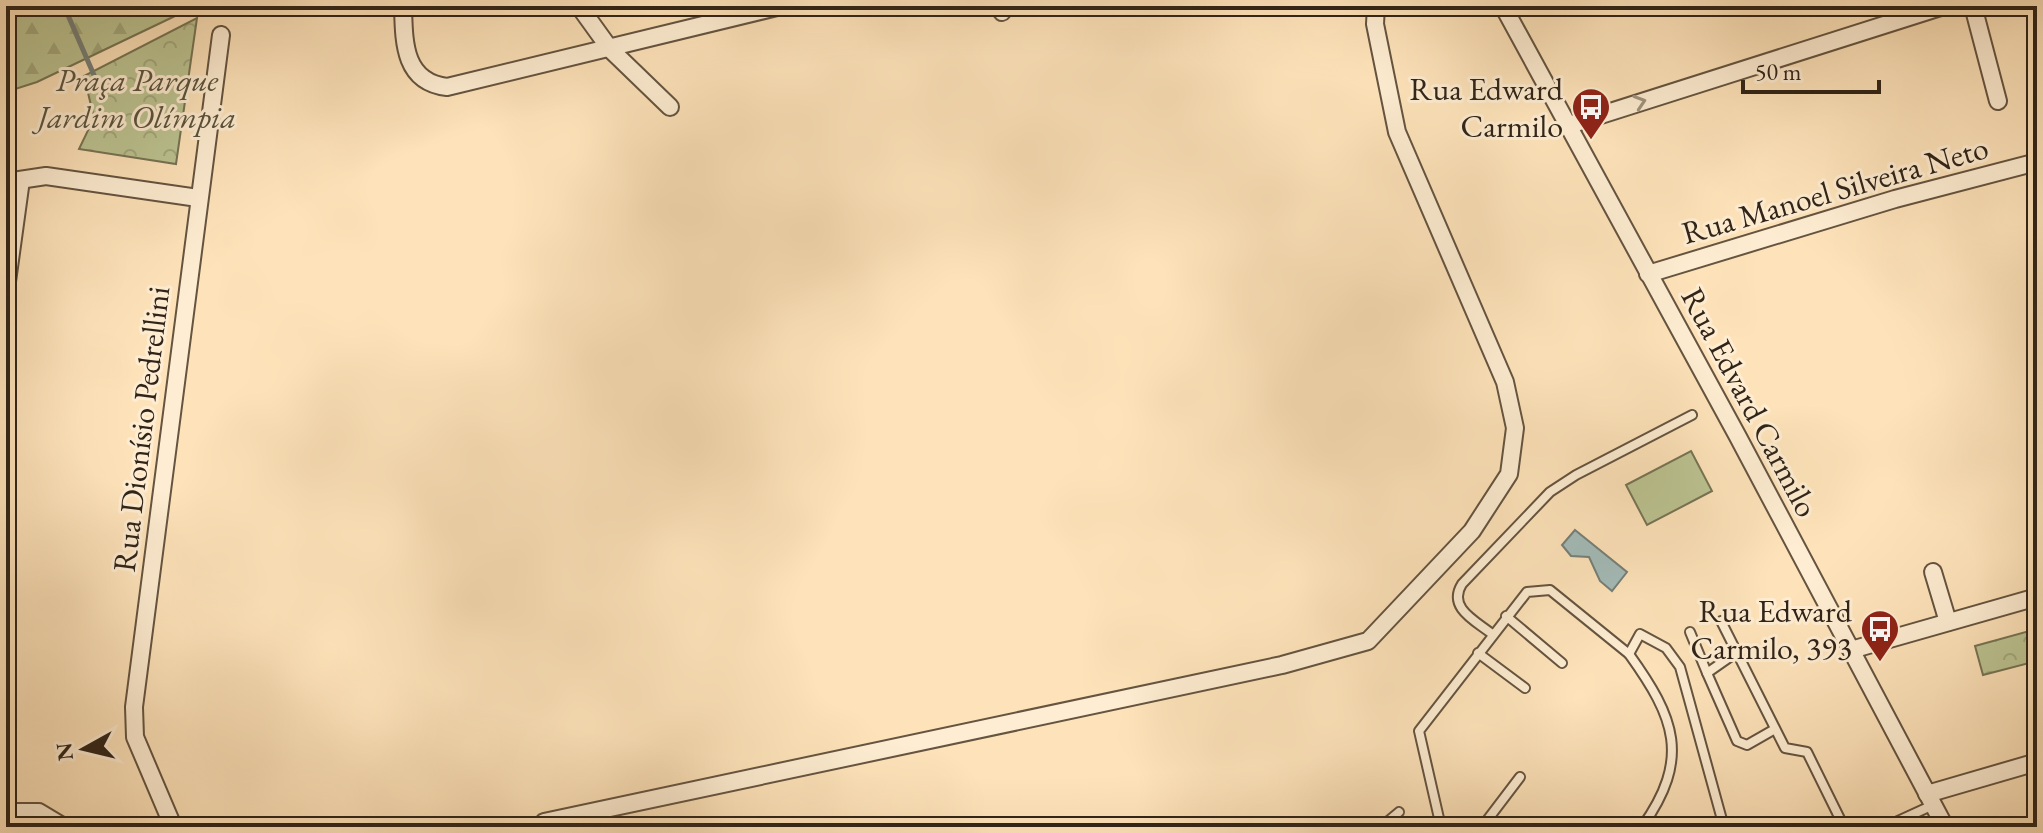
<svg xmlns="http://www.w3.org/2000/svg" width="2043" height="833" viewBox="0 0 2043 833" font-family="'EB Garamond',serif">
	<defs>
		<pattern id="forest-firs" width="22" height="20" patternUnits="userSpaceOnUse" patternTransform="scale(2)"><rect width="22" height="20" fill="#bcc492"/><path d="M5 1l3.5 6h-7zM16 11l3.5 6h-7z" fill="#a2a87d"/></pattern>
		<pattern id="park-crowns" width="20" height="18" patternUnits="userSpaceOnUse" patternTransform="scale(2)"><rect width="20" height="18" fill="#bcc492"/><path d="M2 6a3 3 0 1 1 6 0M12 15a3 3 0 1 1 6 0" fill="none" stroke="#a2a87d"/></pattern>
	</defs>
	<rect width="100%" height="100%" fill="#fee3ba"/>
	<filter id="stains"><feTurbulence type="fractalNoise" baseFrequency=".0025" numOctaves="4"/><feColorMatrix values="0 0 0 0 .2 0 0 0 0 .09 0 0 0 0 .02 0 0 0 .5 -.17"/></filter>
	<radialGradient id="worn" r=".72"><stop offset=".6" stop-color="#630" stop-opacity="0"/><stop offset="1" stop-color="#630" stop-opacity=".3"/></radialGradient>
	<path fill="#bcc492" stroke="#767455" stroke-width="2" d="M1691,451L1712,491L1647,525L1626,485Z"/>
	<path fill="url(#forest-firs)" stroke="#767455" stroke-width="2" d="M6,6H196L37,82L6,92Z"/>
	<g fill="url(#park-crowns)" stroke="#767455" stroke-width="2">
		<path d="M197,18L176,164L79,149L94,118L84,76Z"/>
		<path d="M2037,629V661L1983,675L1975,646Z"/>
	</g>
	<path fill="#a3bcb9" stroke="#757f79" stroke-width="2" d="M1575,530L1627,572L1612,591L1600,581L1589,557L1571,556L1562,545Z"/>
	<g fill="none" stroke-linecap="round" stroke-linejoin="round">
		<path stroke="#757f79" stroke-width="5" d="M64,6L100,89"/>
		<defs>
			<g id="service">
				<path d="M1506,616L1562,663"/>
				<path d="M1721,621L1785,748L1807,752L1844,827"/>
				<path d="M1690,632L1707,673"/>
				<path d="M1492,634C1476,621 1447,608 1462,584L1550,492L1576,475L1692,415"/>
				<path d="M1737,652L1707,673L1737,741L1747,745L1775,729"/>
				<path d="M1478,653L1525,688"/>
				<path d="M1629,654C1675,718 1691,758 1642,827"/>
				<path d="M1381,827L1399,812"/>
				<path d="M1441,827L1419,731L1527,592L1550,590L1629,654L1640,634L1666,648L1680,667L1724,827"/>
				<path d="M1482,827L1520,777"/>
				<path d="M1885,827L1933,805"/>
			</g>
			<g id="minor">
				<path d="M403,6C404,41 403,82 447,87L781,6"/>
				<path d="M579,6L610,49L670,107"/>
				<path d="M1001,6L1002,12"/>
				<path d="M1503,6L1737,435L1945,827"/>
				<path d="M1973,6L1998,101"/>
				<path d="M1566,126L1944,6"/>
				<path d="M6,182L46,176L198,198"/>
				<path d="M1648,274L1895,199L2037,162"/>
				<path d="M6,289L21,180"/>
				<path d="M1933,572L1948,622"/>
				<path d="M1851,650L2037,597"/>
				<path d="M1927,794L2037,762"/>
				<path d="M6,812H39L64,827"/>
				<path d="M544,822L1282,665L1368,641L1472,531L1509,474L1515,428L1505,382L1397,132L1375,24L1376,6"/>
				<path d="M172,824L135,737L134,707L221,35"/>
			</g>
		</defs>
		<use href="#service" stroke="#645440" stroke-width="12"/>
		<use href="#minor" stroke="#645440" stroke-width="20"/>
		<use href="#service" stroke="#feedd2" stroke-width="8"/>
		<use href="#minor" stroke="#feedd2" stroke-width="16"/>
	</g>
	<defs><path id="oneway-chevron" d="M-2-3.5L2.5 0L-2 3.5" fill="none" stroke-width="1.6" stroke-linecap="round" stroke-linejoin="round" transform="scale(2)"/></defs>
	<use stroke="#a1937e" href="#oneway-chevron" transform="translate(1640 102) rotate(-18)"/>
	<defs>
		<symbol id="bus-pin" viewBox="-11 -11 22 30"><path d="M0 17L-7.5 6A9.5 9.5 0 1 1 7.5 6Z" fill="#8f2418" stroke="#feedd2"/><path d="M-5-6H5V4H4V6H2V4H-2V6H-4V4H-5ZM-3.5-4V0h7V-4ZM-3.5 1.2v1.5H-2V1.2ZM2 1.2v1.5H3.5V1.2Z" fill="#fff"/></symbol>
	</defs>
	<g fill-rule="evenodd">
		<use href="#bus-pin" x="1569" y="85" width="44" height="60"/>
		<use href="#bus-pin" x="1858" y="607" width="44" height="60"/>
	</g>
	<g text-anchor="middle" stroke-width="6" stroke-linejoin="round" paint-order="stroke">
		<g font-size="32" font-style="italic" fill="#5a543d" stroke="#feedd2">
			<text x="137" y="91">Praça Parque<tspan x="137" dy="37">Jardim Olímpia</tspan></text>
		</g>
		<g font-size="32" fill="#302418" stroke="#feedd2" text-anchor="end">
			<text x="1563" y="100">Rua Edward<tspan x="1563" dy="37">Carmilo</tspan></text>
			<text x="1852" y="622">Rua Edward<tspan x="1852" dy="37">Carmilo, 393</tspan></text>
		</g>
		<g font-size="32" fill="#302418" stroke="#feedd2">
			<text transform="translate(1835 190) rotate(-16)" y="11">Rua Manoel Silveira Neto</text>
			<text transform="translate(1750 402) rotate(62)" y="11">Rua Edvard Carmilo</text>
			<text transform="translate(141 429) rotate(-83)" y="11">Rua Dionísio Pedrellini</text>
		</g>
	</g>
	<rect width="2043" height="833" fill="none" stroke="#fee3ba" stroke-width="32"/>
	<rect x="8" y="8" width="2027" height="817" fill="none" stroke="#302418" stroke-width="4"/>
	<rect x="16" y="16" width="2011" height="801" fill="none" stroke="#302418" stroke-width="2"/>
	<g transform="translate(84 749) rotate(262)" stroke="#feedd2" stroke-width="6" paint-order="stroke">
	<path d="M0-6L14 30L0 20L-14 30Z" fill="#302418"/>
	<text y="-12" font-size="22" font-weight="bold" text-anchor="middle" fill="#302418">N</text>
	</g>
	<path d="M1743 80v12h136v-12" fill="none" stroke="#302418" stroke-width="4"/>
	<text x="1755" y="80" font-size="24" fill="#302418" stroke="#feedd2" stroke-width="6" paint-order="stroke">50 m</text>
	<rect width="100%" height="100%" filter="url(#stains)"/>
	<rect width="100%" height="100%" fill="url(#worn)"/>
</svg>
